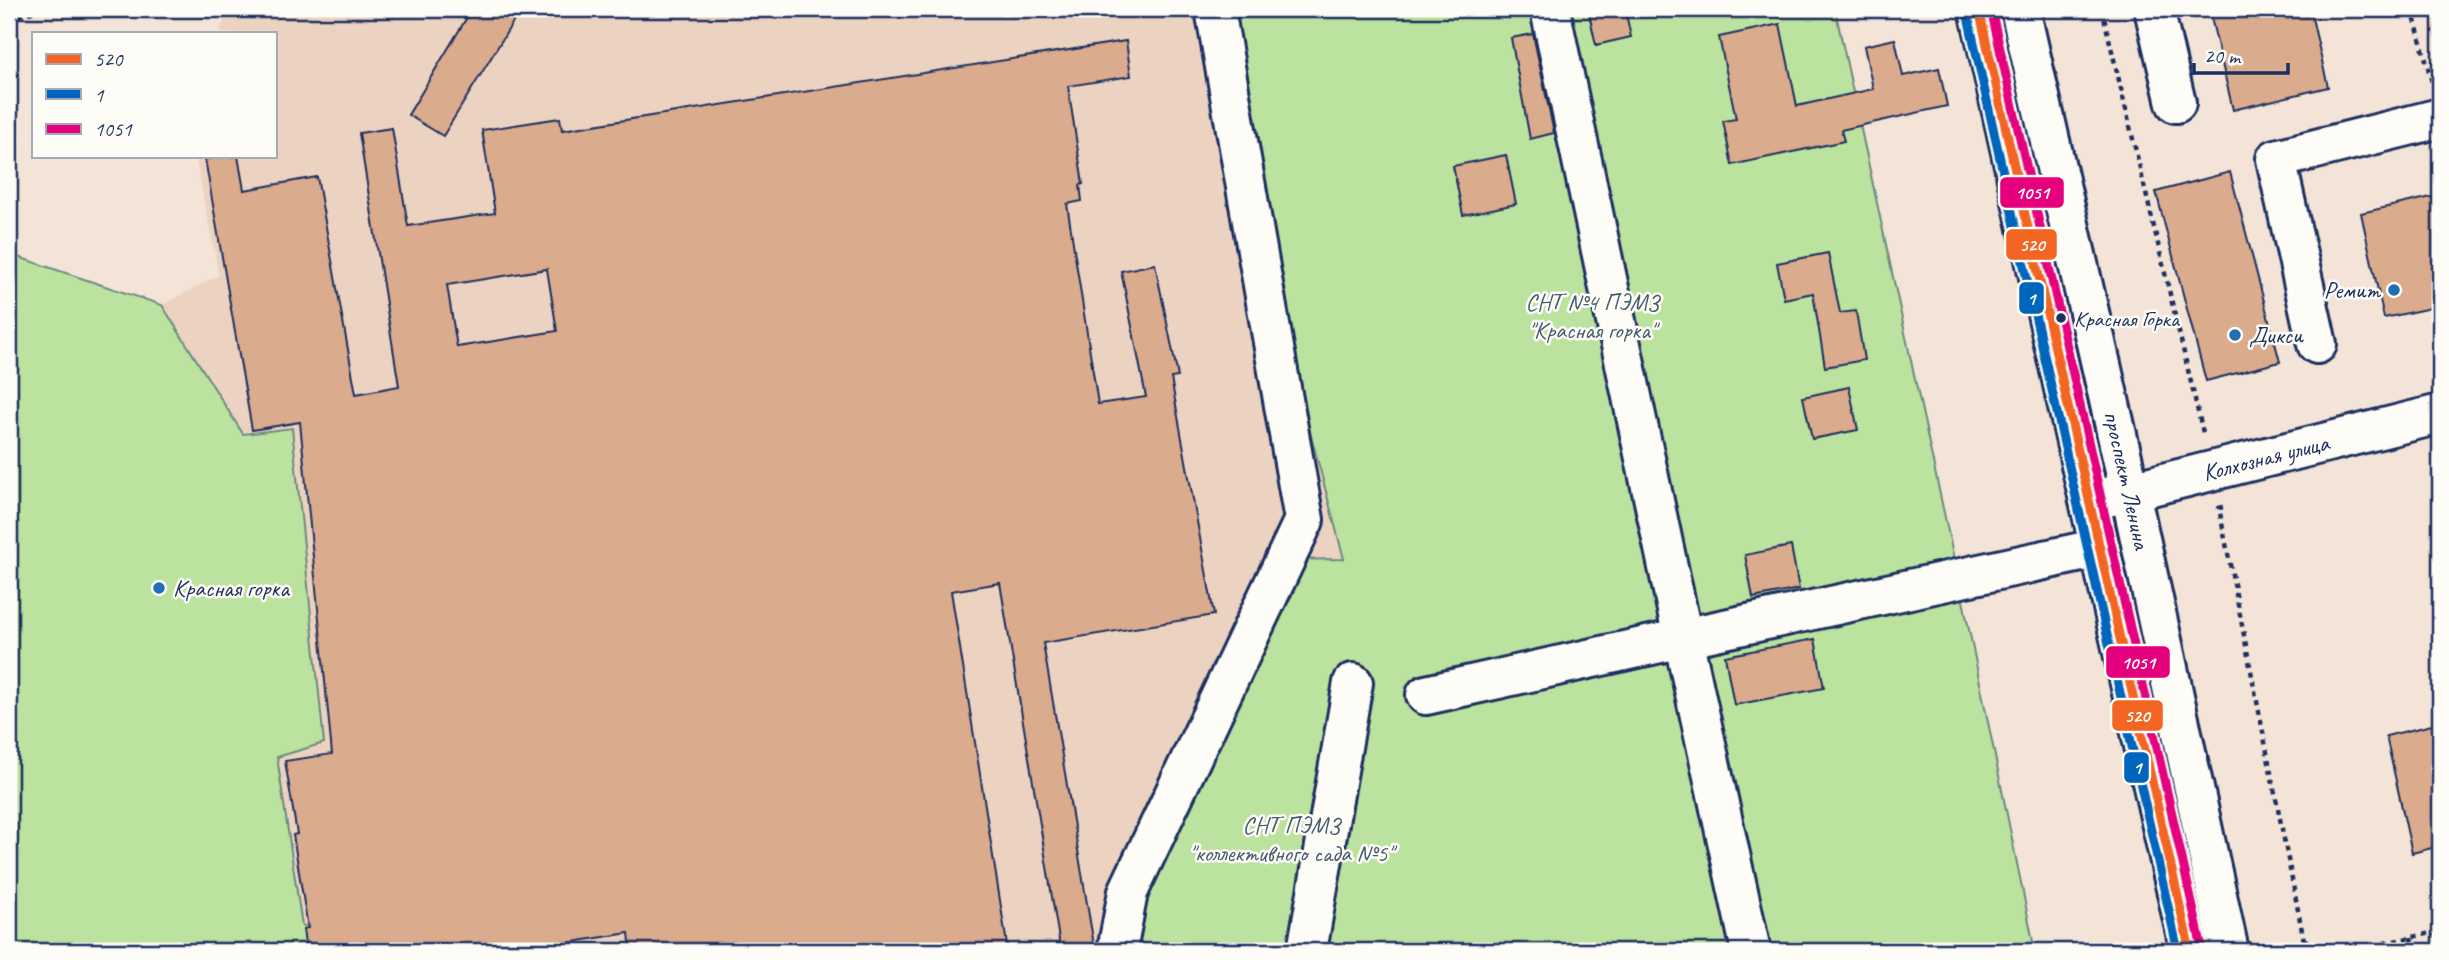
<svg xmlns="http://www.w3.org/2000/svg" width="2449" height="960" viewBox="0 0 2449 960" font-family="Caveat,sans-serif">
	<rect width="100%" height="100%" fill="#f3e4d7"/>
	<filter id="ink" filterUnits="userSpaceOnUse"><feTurbulence type="fractalNoise" baseFrequency=".0143" numOctaves="2"/><feDisplacementMap in="SourceGraphic" scale="14" xChannelSelector="R" yChannelSelector="G"/><feConvolveMatrix kernelMatrix="1 2 1 2 8 2 1 2 1" color-interpolation-filters="sRGB"/></filter>
	<g filter="url(#ink)">
		<path fill="#ecd3c1" d="M227,9H1197L1344,560L1152,881L1137,951H354L349,920L302,926L277,757L324,742L292,428L243,434L162,305L219,275L195,156H275V33H220Z"/>
		<g fill="#bbe39f" stroke="#6b897e" stroke-width="2">
			<path d="M1197,9H1835L1965,610L2035,951H1137L1152,881L1284,560L1344,559Z"/>
			<path d="M9,254L162,305L243,434L292,428L324,743L277,757L302,926L349,920L354,951H9Z"/>
		</g>
		<g fill="#dbab8d" stroke="#1b2f5e" stroke-width="2" fill-rule="evenodd">
			<path d="M472,9H521L443,136L408,115Z"/>
			<path d="M1588,9H1625L1631,37L1596,45Z"/>
			<path d="M2209,9H2310L2328,87L2233,110Z"/>
			<path d="M1780,24L1797,106L1873,89L1864,46L1895,39L1903,76L1939,68L1947,106L1841,130L1844,141L1732,165L1723,121L1736,119L1719,37Z"/>
			<path d="M1533,34L1554,133L1530,139L1511,38Z"/>
			<path d="M1126,41L1131,76L1068,86L1083,184L1080,185L1082,201L1067,204L1098,404L1146,397L1121,271L1155,264L1178,377L1171,378L1214,615L1043,643L1093,939L1091,951H1058L1059,939L1000,583L951,591L1008,951H631L629,933L547,946L548,951H306L303,929L308,928L293,835L297,834L285,761L332,754L300,422L252,430L205,159L238,156L244,190L317,177L356,394L399,386L359,133L392,128L408,226L495,213L482,130L560,118L562,130ZM547,269L557,331L457,347L447,285Z"/>
			<path d="M1506,155L1516,204L1463,215L1453,166Z"/>
			<path d="M2230,172L2280,362L2206,381L2156,192Z"/>
			<path d="M2440,195V306L2384,318L2361,213Z"/>
			<path d="M1828,253L1840,313L1856,311L1864,360L1825,367L1813,293L1784,299L1777,263Z"/>
			<path d="M1849,387L1858,430L1812,439L1803,397Z"/>
			<path d="M1791,546L1799,589L1753,598L1745,555Z"/>
			<path d="M1815,639L1824,688L1734,705L1725,656Z"/>
			<path d="M2440,723V846L2412,853L2386,736Z"/>
		</g>
		<g fill="none" stroke-linecap="round" stroke-linejoin="round">
			<defs>
				<g id="minor">
					<path d="M1550,9L1683,638L1751,951"/>
					<path d="M2154,9L2176,103"/>
					<path d="M2317,344L2276,159L2440,118"/>
					<path id="s1" d="M2091,501L2440,414"/>
					<path d="M1426,695L1683,638L2100,548"/>
					<path d="M1117,951L1128,892L1304,520L1215,9"/>
					<path d="M1307,951L1353,683"/>
				</g>
				<g id="major">
					<path d="M1979,9L2190,951"/>
					<path id="s2" d="M2020,9L2130,492L2229,951"/>
				</g>
			</defs>
			<use href="#minor" stroke="#1b2f5e" stroke-width="44"/>
			<use href="#major" stroke="#1b2f5e" stroke-width="44"/>
			<g stroke="#1b2f5e" stroke-width="4.5" stroke-dasharray="5 5" stroke-linecap="butt">
				<path d="M2102,9L2204,437"/>
				<path d="M2412,9L2433,86"/>
				<path d="M9,19L42,9"/>
				<path d="M2223,507L2219,508L2306,951"/>
				<path d="M2411,937L2413,951"/>
				<path d="M2303,939L2327,951"/>
				<path d="M2345,951L2432,933L2440,938"/>
			</g>
			<use href="#minor" stroke="#fdfcf7" stroke-width="38"/>
			<use href="#major" stroke="#fdfcf7" stroke-width="38"/>
			<defs>
				<path id="bus-1" d="M1979,9L2190,951"/>
				<path id="bus-2" d="M1967,12L2178,951"/>
				<path id="bus-3" d="M1991,9L2202,948"/>
			</defs>
			<use href="#bus-1" stroke="#fdfcf7" stroke-width="14"/>
			<use href="#bus-2" stroke="#fdfcf7" stroke-width="14"/>
			<use href="#bus-3" stroke="#fdfcf7" stroke-width="14"/>
			<use href="#bus-1" stroke="#f26522" stroke-width="9"/>
			<use href="#bus-2" stroke="#0065bd" stroke-width="9"/>
			<use href="#bus-3" stroke="#e5007d" stroke-width="9"/>
		</g>
	</g>
	<g fill="#1f6fb2" stroke="#fdfcf7" stroke-width="2.5">
		<circle cx="2394" cy="290" r="7"/>
		<circle cx="2235" cy="335" r="7"/>
		<circle cx="159" cy="588" r="7"/>
	</g>
	<circle fill="#1b2f5e" stroke="#fdfcf7" stroke-width="2.5" cx="2061" cy="318" r="6"/>
	<g text-anchor="middle" stroke-width="5" stroke-linejoin="round" paint-order="stroke">
		<g font-size="22" fill="#1b2f5e" stroke="#fdfcf7" text-anchor="start">
			<text x="2074" y="326">Красная Горка</text>
		</g>
		<g font-size="24" fill="#1b2f5e" stroke="#fdfcf7" text-anchor="start">
			<text x="2380" y="298" text-anchor="end">Ремит</text>
			<text x="2249" y="343">Дикси</text>
			<text x="173" y="596">Красная горка</text>
		</g>
		<g font-size="24" fill="#435c6e" stroke="#fdfcf7">
			<text x="1592" y="310">СНТ №4 ПЭМЗ<tspan x="1592" dy="28">"Красная горка"</tspan></text>
			<text x="1291" y="833">СНТ ПЭМЗ<tspan x="1291" dy="28">"коллективного сада №5"</tspan></text>
		</g>
		<g font-size="24" fill="#1b2f5e" stroke="#fdfcf7">
			<text dy="8" stroke="none"><textPath href="#s1" startOffset="180">Колхозная улица</textPath></text>
			<text dy="8" stroke="none"><textPath href="#s2" startOffset="483">проспект Ленина</textPath></text>
		</g>
	</g>
	<g stroke="#fdfcf7" stroke-width="2.5">
		<rect x="1999" y="176" width="66" height="33" rx="7" fill="#e5007d"/>
		<rect x="2005" y="228" width="53" height="33" rx="7" fill="#f26522"/>
		<rect x="2018" y="281" width="27" height="34" rx="7" fill="#0065bd"/>
		<rect x="2105" y="645" width="66" height="34" rx="7" fill="#e5007d"/>
		<rect x="2111" y="699" width="53" height="33" rx="7" fill="#f26522"/>
		<rect x="2123" y="751" width="27" height="33" rx="7" fill="#0065bd"/>
	</g>
	<g font-size="19" text-anchor="middle" font-weight="bold" fill="#fff">
		<text x="2032" y="199">1051</text>
		<text x="2032" y="251">520</text>
		<text x="2031" y="305">1</text>
		<text x="2138" y="669">1051</text>
		<text x="2137" y="722">520</text>
		<text x="2137" y="774">1</text>
	</g>
	<rect width="2449" height="960" fill="none" stroke="#fdfcf7" stroke-width="35"/>
	<rect x="18" y="18" width="2414" height="925" fill="none" stroke="#1b2f5e" stroke-width="2.5" filter="url(#ink)"/>
	<rect x="32" y="32" width="245" height="126" fill="#fdfcf7" stroke="#a3aaba" stroke-width="2"/>
	<rect x="46" y="54" width="35" height="10" fill="#f26522" stroke="#a3aaba" stroke-width="2"/>
	<text x="94" y="66" font-size="21" fill="#1b2f5e">520</text>
	<rect x="46" y="89" width="35" height="10" fill="#0065bd" stroke="#a3aaba" stroke-width="2"/>
	<text x="94" y="102" font-size="21" fill="#1b2f5e">1</text>
	<rect x="46" y="124" width="35" height="10" fill="#e5007d" stroke="#a3aaba" stroke-width="2"/>
	<text x="94" y="136" font-size="21" fill="#1b2f5e">1051</text>
	<path d="M2194 63v10h94v-10" fill="none" stroke="#1b2f5e" stroke-width="3.5"/>
	<text x="2204" y="63" font-size="21" fill="#1b2f5e" stroke="#fdfcf7" stroke-width="5" paint-order="stroke">20 m</text>
</svg>
